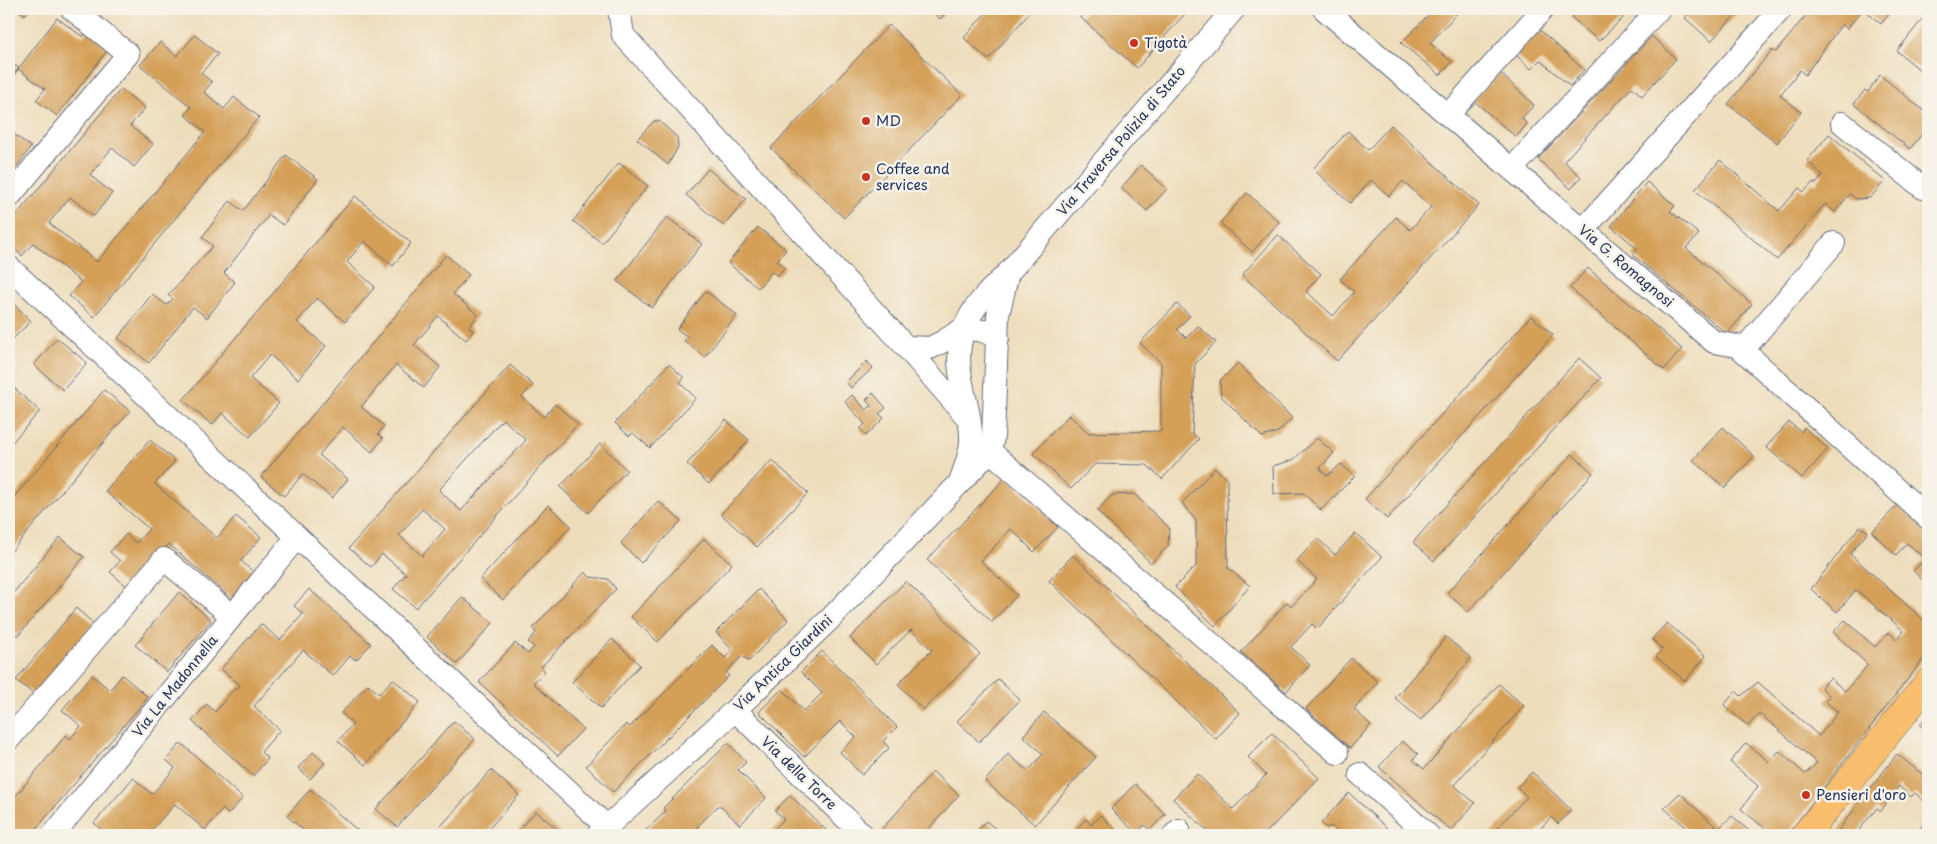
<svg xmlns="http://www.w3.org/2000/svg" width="1937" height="844" viewBox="0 0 1937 844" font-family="'Playpen Sans',sans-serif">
	<rect width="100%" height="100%" fill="#f7f3e8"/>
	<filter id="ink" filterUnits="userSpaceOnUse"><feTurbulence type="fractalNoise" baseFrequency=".02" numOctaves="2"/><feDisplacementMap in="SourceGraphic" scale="10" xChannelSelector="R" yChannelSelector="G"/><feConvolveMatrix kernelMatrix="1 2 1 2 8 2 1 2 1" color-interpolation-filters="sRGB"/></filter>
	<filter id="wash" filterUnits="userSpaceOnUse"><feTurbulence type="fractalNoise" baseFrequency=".0096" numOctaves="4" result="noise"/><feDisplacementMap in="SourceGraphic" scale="20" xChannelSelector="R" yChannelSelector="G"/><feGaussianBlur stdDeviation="1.12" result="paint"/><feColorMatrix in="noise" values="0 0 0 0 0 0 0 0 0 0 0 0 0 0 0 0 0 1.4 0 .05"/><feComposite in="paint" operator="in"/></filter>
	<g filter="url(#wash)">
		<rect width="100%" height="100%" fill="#edb"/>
		<g id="blocks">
			<g fill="#d49f57" fill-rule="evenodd">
				<path d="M17,9H30L25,15Z"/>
				<path d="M928,9H949L940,19Z"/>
				<path d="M989,9H1033L988,60L964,38Z"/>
				<path d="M1089,9H1189L1137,68L1080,17Z"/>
				<path d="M1434,9H1461L1430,43L1452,62L1440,75L1401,43Z"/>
				<path d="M1579,9H1615L1623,18L1599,41L1571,17Z"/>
				<path d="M1693,9H1741L1711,41L1685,18Z"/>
				<path d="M1811,9H1893L1881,24L1863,9L1847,29L1842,24L1805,75L1800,70L1780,95L1801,112L1777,143L1728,104L1772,50L1776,52Z"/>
				<path d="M1928,12V72L1926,75L1897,51Z"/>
				<path d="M57,18L83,37L91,26L113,43L57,116L36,100L45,89L18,69Z"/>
				<path d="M889,25L962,95L844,218L771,148Z"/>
				<path d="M1538,28L1584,70L1570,86L1540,60L1531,69L1515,54Z"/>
				<path d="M195,35L218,54L201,73L212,82L204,92L224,109L234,97L259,117L94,317L69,296L81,282L33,243L22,256L9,244V224L121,89L145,108L130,126L153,144L134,167L112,148L90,175L112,193L94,216L70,197L49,223L97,262L205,132L185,115L191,107L140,65L160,42L177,56Z"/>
				<path d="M1652,36L1676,59L1642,96L1632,87L1564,161L1581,177L1571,189L1538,159Z"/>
				<path d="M9,61L19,68L9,81Z"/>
				<path d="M1500,73L1534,105L1522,118L1527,124L1516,137L1473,100Z"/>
				<path d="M1880,75L1928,114V130L1926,129L1910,149L1854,104L1865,90L1868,92Z"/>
				<path d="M654,121H659L677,137L678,147L668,165L637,139Z"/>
				<path d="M1391,125L1479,205L1337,361L1242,275L1278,235L1321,274L1306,291L1333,316L1354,292L1340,279L1396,217L1410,230L1431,207L1403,181L1389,196L1371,180L1350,203L1313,169L1348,131L1368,150Z"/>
				<path d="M10,131L31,147L9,177V133Z"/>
				<path d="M1829,134L1885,181L1870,198L1856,199L1850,194L1835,212L1825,204L1777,260L1695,190L1720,160L1779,211L1799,188L1804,192L1813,182L1816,184L1823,175L1807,161Z"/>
				<path d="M286,155L318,179L283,225L269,215L224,273L235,282L207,318L193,307L149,363L118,338L152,294L166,305L173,299L168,295L213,246L202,237L230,201L243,211Z"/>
				<path d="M619,163L648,186L602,243L573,221Z"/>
				<path d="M1141,165L1167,189L1147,211L1121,188Z"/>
				<path d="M708,169L746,199L724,226L686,195Z"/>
				<path d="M1647,182L1675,206L1670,211L1699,234L1686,248L1752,304L1727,334L1633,255L1638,249L1611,226Z"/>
				<path d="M1247,193L1279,222L1252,252L1220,223Z"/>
				<path d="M355,196L411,243L393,266L364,241L347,262L375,287L345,322L317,298L297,322L326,346L298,379L270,355L250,378L279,403L250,437L222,413L212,425L183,400Z"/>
				<path d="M667,217L702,244L652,308L617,281Z"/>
				<path d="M758,227L786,250L777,261L785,267L777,276L772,272L758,288L728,263Z"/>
				<path d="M446,255L469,275L453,294L478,315L469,327L473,331L466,340L438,316L414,345L440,367L424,388L396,365L361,407L384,426L378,434L383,438L372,452L343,427L319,455L348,479L332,498L303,474L284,496L261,477Z"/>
				<path d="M1588,268L1682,349L1664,370L1570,288Z"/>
				<path d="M706,291L737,315L705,357L684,341L688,337L677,329Z"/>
				<path d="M9,299L31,321L9,343Z"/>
				<path d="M1177,304L1190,316L1177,329L1186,338L1198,326L1216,342L1195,364L1192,433L1199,439L1162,479L1147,465L1095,464L1071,489L1033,453L1069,415L1089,433L1161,431V363L1140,343Z"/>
				<path d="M1531,316L1553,335L1387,519L1365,499Z"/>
				<path d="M57,338L87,363L63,390L34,365Z"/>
				<path d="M1579,358L1601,378L1434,561L1413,542Z"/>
				<path d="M867,361L873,368L851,388L846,382Z"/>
				<path d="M1238,363L1292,418L1278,432L1262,437L1221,396L1220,381Z"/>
				<path d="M669,364L684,378L680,383L696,398L650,448L633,433L629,436L615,423Z"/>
				<path d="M510,365L533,385L522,397L544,417L555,404L578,424L416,608L393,589L406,574L382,554L371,567L349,548ZM503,419L526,440L461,511L439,490ZM422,509L445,529L422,556L399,535Z"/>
				<path d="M13,387L40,411L9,446V392Z"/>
				<path d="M104,390L130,411L9,554V503Z"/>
				<path d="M873,393L886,408L879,414L884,418L866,436L860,429L865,424L845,402L852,395L866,410L871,406L866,400Z"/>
				<path d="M1928,404V419L1921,411Z"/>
				<path d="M726,420L749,440L709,484L687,464Z"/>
				<path d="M1789,422L1801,432L1804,427L1828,449L1802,478L1766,447Z"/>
				<path d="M1723,427L1754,456L1725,488L1693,460Z"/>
				<path d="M1317,438L1334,453L1320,468L1327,476L1341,464L1355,476L1321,510L1303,493L1274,494L1273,466L1293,460Z"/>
				<path d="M150,440L175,461L155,484L217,538L236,516L261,537L241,561L257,575L234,601L169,544L130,589L110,572L120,561L110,552L126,534L136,543L149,529L105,491Z"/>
				<path d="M600,444L627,470L588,513L560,487Z"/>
				<path d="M1572,454L1593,473L1468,612L1447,593Z"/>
				<path d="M772,460L808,493L757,547L721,514Z"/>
				<path d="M1215,468L1227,479L1228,568L1250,586L1215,626L1175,587L1196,566V521L1182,503Z"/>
				<path d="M1006,477L1058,527L1034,552L1011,529L981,561L1017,595L992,622L927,560Z"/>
				<path d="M1134,494L1169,528L1168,546L1151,563L1097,511L1112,495Z"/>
				<path d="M658,501L681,521L641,563L621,543Z"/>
				<path d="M1898,504L1928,533V585L1913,571L1925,559L1907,543L1896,555L1872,532Z"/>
				<path d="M548,505L571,526L503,600L480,579Z"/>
				<path d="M1860,526L1868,532L1850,554L1928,624V653L1787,835H1773L1741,809L1758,786L1730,762L1746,743L1769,762L1779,751L1805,774L1817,763L1759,713L1748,726L1724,705L1736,691L1741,696L1758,682L1819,736L1838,712L1825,701L1830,696L1821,687L1830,678L1845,691L1868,665L1833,632L1845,620L1875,647L1889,632L1896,640L1904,631L1856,590L1837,612L1811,589Z"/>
				<path d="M1355,533L1382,557L1317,629L1312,624L1291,647L1310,665L1286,692L1241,652L1287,602L1292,606L1317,579L1297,561L1317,538L1335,555Z"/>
				<path d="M60,537L84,557L18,636L9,628V598Z"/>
				<path d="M704,539L732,564L658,642L631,617Z"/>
				<path d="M1073,555L1240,713L1216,739L1049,581Z"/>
				<path d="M585,572L590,577L608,579L616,589L541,667L545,671L533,683L583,729L558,756L479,682L515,643L528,654L534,647L528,642L536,633L533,628Z"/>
				<path d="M906,581L980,654L923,710L898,684L932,650L911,630L876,664L850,638Z"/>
				<path d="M309,589L371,644L356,660L350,656L333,676L303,650L254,706L280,730L261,752L268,759L253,776L192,721L207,704L215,712L234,689L236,690L240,685L221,669L261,624L280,640L303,614L294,606Z"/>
				<path d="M759,589L788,620L749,661L742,656L726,672L729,676L613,792L586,766L626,724L630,727L712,645L725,658L732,650L716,632Z"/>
				<path d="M179,592L211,620L167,672L135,645Z"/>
				<path d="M462,597L493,623L457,664L427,637Z"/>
				<path d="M76,608L94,624L35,695L16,680Z"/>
				<path d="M1667,623L1706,656L1685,681L1656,657L1662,649L1652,639Z"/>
				<path d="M1446,637L1471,658L1421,720L1395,698Z"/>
				<path d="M612,639L640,665L601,708L572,682Z"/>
				<path d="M822,651L897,727L883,741L889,748L862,775L840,752L856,737L840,721L804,757L759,712L782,689L804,711L822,693L801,672Z"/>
				<path d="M1351,658L1378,682L1354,709L1371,725L1350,748L1306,709Z"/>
				<path d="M92,675L110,690L122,675L148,697L31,835H9V804L66,735L70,739L81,726L62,710Z"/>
				<path d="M393,679L420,702L365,765L338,741L353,724L341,713L368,684L379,694Z"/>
				<path d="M998,679L1020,700L979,742L957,721Z"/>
				<path d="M1499,684L1524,706L1454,785L1475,803L1451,831L1379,767L1402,741L1418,754L1413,760L1424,769Z"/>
				<path d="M1044,712L1096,757L1035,825L985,781L1008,754L1028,771L1043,754L1023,736Z"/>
				<path d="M1928,714V732L1920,725Z"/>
				<path d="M454,721L475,739L397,827L376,809Z"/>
				<path d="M1272,733L1319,778L1264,835H1212L1173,799L1197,774L1233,809L1266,775L1248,757Z"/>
				<path d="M181,743L243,798L228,814L223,809L205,830L175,804L147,835H107L94,823L133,778L152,794L175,768L166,760Z"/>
				<path d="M728,743L746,762L738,770L766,798L740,825L719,805L697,827L706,835H641L666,811L663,808Z"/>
				<path d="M313,752L325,763L310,779L298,768Z"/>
				<path d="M1897,754L1928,779V805L1915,793L1911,797L1899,786L1881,811L1877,808L1859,830L1865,835H1841L1837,832Z"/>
				<path d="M491,770L519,795L483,835H433Z"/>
				<path d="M933,772L959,795L923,835H886L881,830Z"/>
				<path d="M1532,772L1571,810L1558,824L1551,817L1535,835H1490L1527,797L1517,787Z"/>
				<path d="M1135,784L1165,814L1150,830L1144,825L1137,834L1111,809Z"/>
				<path d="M310,789L363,835H309L287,816Z"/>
				<path d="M1349,793L1389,830L1384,835H1341L1331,826L1327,828L1321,823Z"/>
				<path d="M1680,793L1718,829L1732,816L1754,835H1695L1664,808Z"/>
				<path d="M790,795L799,804L830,834L768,835L784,819L775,811Z"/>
				<path d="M536,811L564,835H514Z"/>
				<path d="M1101,815L1121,835H1080L1075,830L1086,819L1091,825Z"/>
				<path d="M1928,816V834L1920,829Z"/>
				<path d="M986,821L1003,835H973Z"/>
			</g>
		</g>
	</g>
	<g filter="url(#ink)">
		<use href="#blocks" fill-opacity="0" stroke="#656c7f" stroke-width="1"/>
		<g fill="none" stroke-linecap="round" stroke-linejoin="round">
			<defs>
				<g id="minor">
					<path d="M619,9L623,35L906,347L966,416"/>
					<path d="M1324,9L1714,342L1738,346L1928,518"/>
					<path d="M1448,115L1543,9"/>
					<path d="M1842,123L1923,188L1928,182"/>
					<path d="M1512,169L1659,9"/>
					<path d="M9,197L128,54L72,9"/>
					<path d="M1583,230L1781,9"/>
					<path d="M9,267L606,826"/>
					<path d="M906,347L930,348L944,341L964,328L983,331L998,338"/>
					<path d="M1743,350L1834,243"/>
					<path d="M990,451L1337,753"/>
					<path d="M961,479C965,468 970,455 971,443C973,404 949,370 964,330C972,306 990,290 1008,273L1234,9"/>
					<path d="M735,710L863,835"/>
					<path d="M9,739L164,559L232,616"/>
					<path d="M1360,774L1428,835"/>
					<path d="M53,835L297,537"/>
					<path d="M598,835L735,710L831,618L990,451L993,437L998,315L1008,273"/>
					<path d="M1174,835L1179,830"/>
				</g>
				<path id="major" d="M1805,835L1928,683"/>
			</defs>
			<use href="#minor" stroke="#656c7f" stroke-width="24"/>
			<use href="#major" stroke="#656c7f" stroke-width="29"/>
			<use href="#minor" stroke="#fff" stroke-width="22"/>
			<use href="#major" stroke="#f9be6d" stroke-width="28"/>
		</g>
	</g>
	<g fill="#c8321e" stroke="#f7f3e8" stroke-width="2">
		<circle cx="1134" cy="43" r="5"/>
		<circle cx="866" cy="121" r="5"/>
		<circle cx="866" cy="177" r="5"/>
		<circle cx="1806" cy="795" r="5"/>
	</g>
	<g text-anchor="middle" stroke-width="5" stroke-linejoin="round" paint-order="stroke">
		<g font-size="14" fill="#1b2f5e" stroke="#f7f3e8" text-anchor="start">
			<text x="1144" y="48">Tigotà</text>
			<text x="876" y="126">MD</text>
			<text x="876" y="174">Coffee and<tspan x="876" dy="16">services</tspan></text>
			<text x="1816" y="800">Pensieri d'oro</text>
		</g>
		<g font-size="14" fill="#1b2f5e" stroke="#f7f3e8">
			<text transform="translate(1121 141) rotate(-50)" y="5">Via Traversa Polizia di Stato</text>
			<text transform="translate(1626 266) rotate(40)" y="5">Via G. Romagnosi</text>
			<text transform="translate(783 663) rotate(-44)" y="5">Via Antica Giardini</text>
			<text transform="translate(175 686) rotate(-51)" y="5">Via La Madonnella</text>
			<text transform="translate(799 773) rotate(44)" y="5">Via della Torre</text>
		</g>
	</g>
	<rect width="1937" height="844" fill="none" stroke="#f7f3e8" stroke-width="30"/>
</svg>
